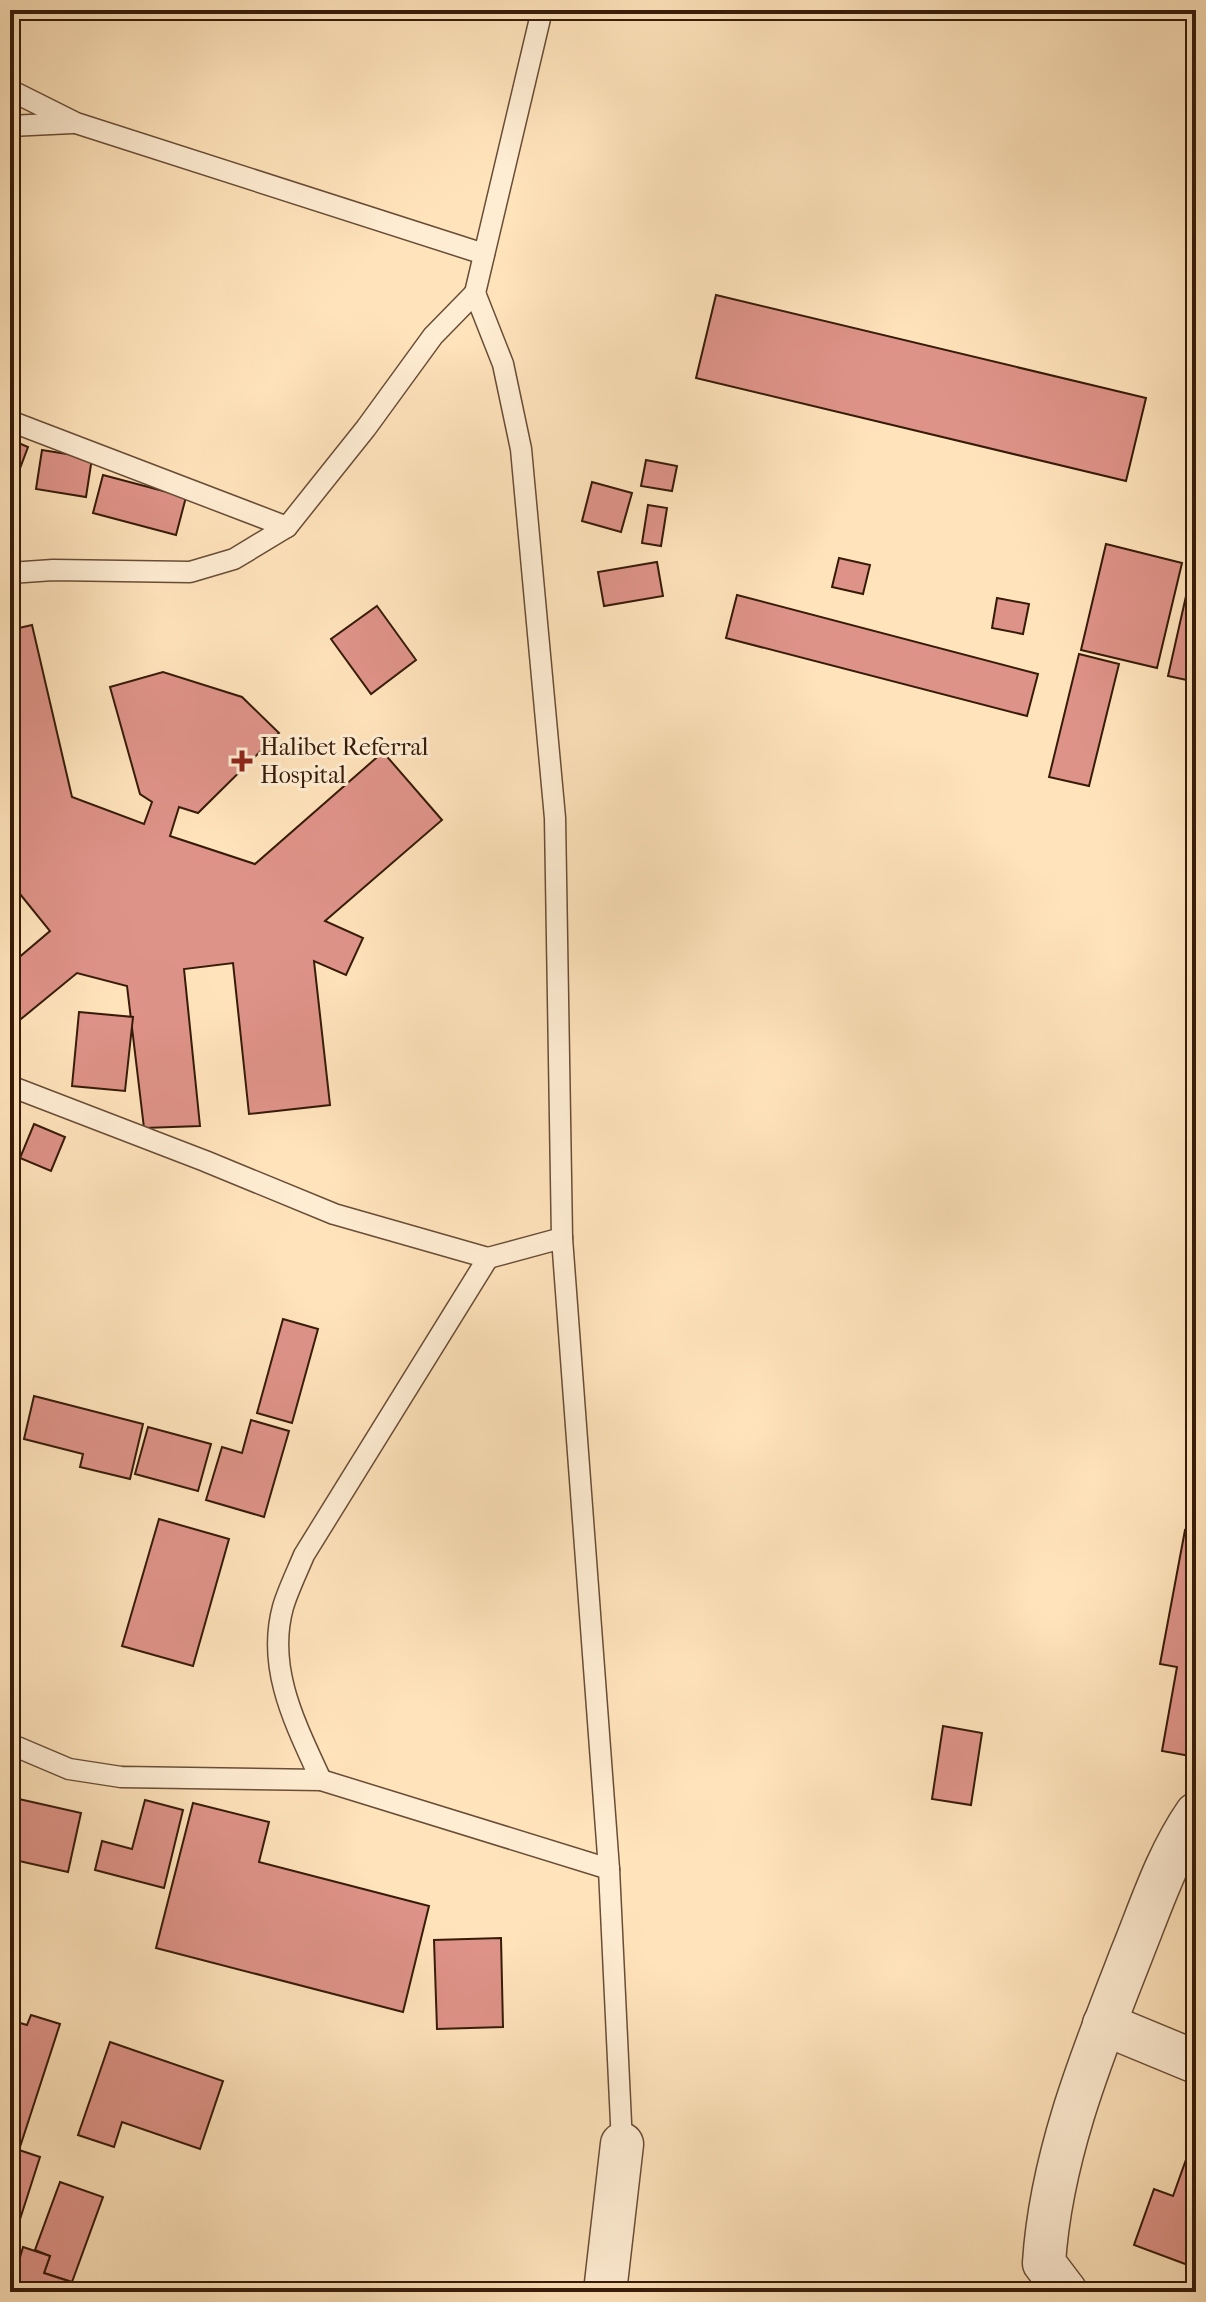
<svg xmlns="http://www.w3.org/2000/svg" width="1206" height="2302" viewBox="0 0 1206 2302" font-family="'IM FELL French Canon',serif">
	<rect width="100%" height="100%" fill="#ffe3bb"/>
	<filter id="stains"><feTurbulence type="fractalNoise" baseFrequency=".0025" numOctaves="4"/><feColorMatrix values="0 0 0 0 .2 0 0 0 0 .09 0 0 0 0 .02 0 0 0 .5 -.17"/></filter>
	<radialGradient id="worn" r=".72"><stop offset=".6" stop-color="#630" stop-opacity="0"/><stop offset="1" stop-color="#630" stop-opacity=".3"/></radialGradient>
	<g fill="#de9388" stroke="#371b09" stroke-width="2">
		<path d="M716,295L1146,398L1126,481L696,378Z"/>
		<path d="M14,441L28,447L16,479L10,477V452Z"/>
		<path d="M42,450L92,458L86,497L36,489Z"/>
		<path d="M646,460L677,466L672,491L641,486Z"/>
		<path d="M103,475L186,497L176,535L93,513Z"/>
		<path d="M592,482L632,493L621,532L582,521Z"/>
		<path d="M648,505L667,508L661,546L642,543Z"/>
		<path d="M1106,544L1182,563L1157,668L1081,650Z"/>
		<path d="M839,558L870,565L863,594L832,587Z"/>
		<path d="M657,562L663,596L604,606L598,572Z"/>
		<path d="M1193,565L1196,566V682L1168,676Z"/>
		<path d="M737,595L1038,674L1027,716L726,638Z"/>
		<path d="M997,598L1029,604L1023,634L992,628Z"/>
		<path d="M377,606L416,660L371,694L331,639Z"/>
		<path d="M32,625L72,797L144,824L152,802L140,794L110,687L163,672L242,697L279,733L198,813L179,807L170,836L255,864L383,752L442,820L325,921L363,938L346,975L314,961L330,1105L249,1114L233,963L184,969L200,1126L144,1128L127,986L77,973L10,1028V965L50,931L20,894L10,902V630Z"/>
		<path d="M1079,654L1119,664L1089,786L1049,777Z"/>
		<path d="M79,1012L133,1017L125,1091L72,1086Z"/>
		<path d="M34,1124L65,1137L51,1171L20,1158Z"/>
		<path d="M283,1319L318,1329L292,1423L257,1413Z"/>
		<path d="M34,1396L143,1424L130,1479L80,1467L83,1454L24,1439Z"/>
		<path d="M251,1420L289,1431L264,1517L206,1500L222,1447L242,1453Z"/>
		<path d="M148,1427L211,1444L198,1491L135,1474Z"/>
		<path d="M1196,1491V1757L1162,1751L1177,1667L1160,1664L1185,1530L1189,1531Z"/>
		<path d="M159,1519L229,1539L193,1666L122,1646Z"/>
		<path d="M943,1726L982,1733L971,1805L932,1799Z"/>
		<path d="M10,1797L81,1813L68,1872L10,1859Z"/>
		<path d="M145,1800L183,1810L164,1888L95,1870L102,1841L132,1849Z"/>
		<path d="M193,1803L269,1822L259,1862L429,1906L403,2012L156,1948Z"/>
		<path d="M501,1938L503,2027L437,2029L434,1940Z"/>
		<path d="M31,2015L60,2024L19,2150L10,2147V2020L27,2025Z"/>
		<path d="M110,2042L223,2081L200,2149L122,2122L114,2147L78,2135Z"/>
		<path d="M1193,2140L1196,2142V2268L1134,2245L1154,2189L1173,2196Z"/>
		<path d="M10,2147L40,2157L13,2241L10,2240Z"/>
		<path d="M60,2182L103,2197L72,2282L44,2273L50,2256L35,2250Z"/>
		<path d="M23,2247L50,2256L44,2273L102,2292H10Z"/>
	</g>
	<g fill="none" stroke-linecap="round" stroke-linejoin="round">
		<defs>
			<g id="service">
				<path d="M10,90L76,123L484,254"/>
				<path d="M10,126L72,123"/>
				<path d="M475,293L542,10"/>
				<path d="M10,421L287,527"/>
				<path d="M10,573L53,570L190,572L234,559L287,527L366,428L433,336L475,293L503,364L521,449L555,818L562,1238L609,1869L622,2144"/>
				<path d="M10,1086L205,1161L334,1214L488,1258L304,1555C297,1572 288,1590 283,1607C266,1669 296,1725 321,1780"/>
				<path d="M488,1258L562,1238"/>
				<path d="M10,1744L69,1769L121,1777L321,1780L609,1869"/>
			</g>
			<g id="minor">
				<path d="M1104,2024L1196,2062"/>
				<path d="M605,2292L622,2144"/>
				<path d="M1066,2292L1044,2263C1051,2155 1093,2053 1132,1953C1151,1906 1167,1856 1196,1814"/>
			</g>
		</defs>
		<use href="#service" stroke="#694d36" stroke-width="23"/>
		<use href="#minor" stroke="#694d36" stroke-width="45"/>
		<use href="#service" stroke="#ffedd3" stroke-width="20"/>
		<use href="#minor" stroke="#ffedd3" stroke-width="42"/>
	</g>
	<path fill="#8f2418" stroke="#ffedd3" stroke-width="3" d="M238 749h8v8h8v8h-8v8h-8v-8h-8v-8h8z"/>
	<g text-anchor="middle" stroke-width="6" stroke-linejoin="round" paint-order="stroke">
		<g font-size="24" fill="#371b09" stroke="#ffedd3" text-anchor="start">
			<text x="260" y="755">Halibet Referral<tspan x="260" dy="28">Hospital</tspan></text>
		</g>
	</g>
	<rect width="1206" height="2302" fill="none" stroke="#ffe3bb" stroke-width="40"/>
	<rect x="12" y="12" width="1182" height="2278" fill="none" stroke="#371b09" stroke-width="4"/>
	<rect x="20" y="20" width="1166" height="2262" fill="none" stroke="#371b09" stroke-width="2"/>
	<rect width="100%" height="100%" filter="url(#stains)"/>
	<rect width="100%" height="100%" fill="url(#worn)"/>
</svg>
